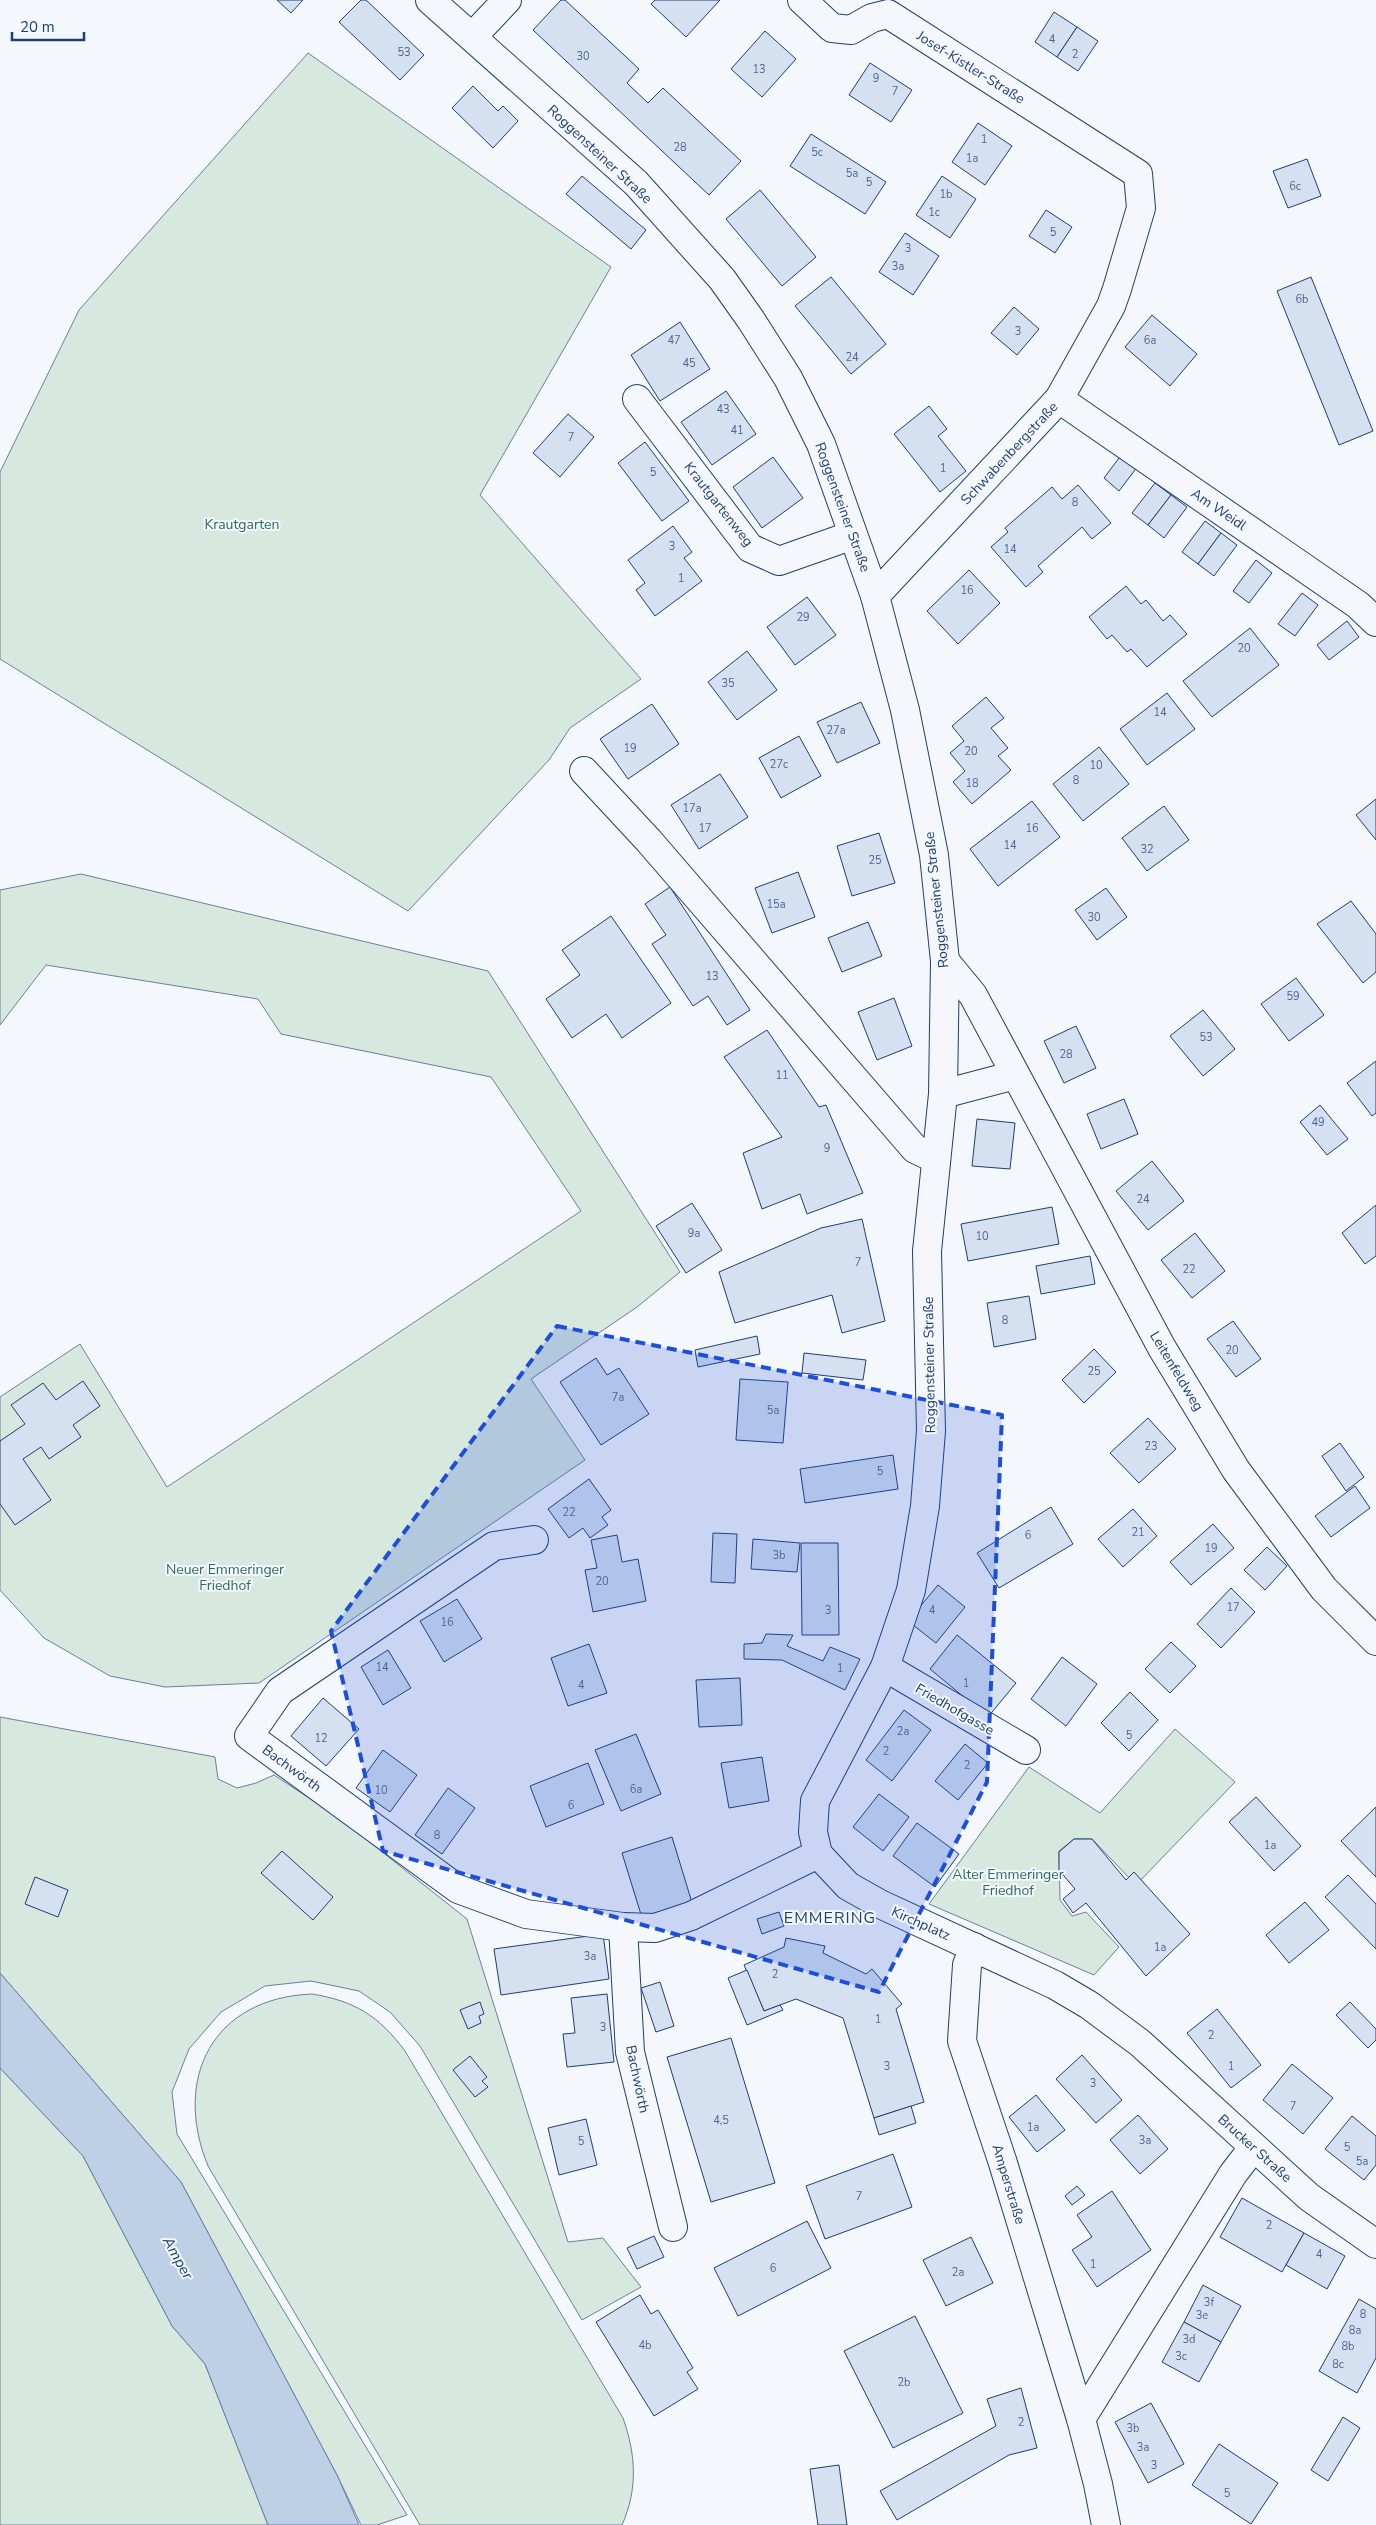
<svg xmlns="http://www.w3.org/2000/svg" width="1376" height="2525" viewBox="0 0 1376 2525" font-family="'Nunito Sans',sans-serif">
	<rect width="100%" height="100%" fill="#f4f7fb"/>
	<g fill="#d7e8df" stroke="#687fa3">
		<path d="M308,53L611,267L480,495L641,679L570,728L549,760L408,911L0,659V472L79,310Z"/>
		<path d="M81,874L488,971L680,1272L637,1307L531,1379L585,1460L259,1683L165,1687L110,1676L44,1638L0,1590V1397L80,1344L167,1487L581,1211L491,1077L281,1034L258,999L46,965L0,1025V890Z"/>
		<path d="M0,1717L215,1757L218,1779L237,1788L256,1783L274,1775L338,1817L467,1919L568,2242L603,2238L641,2287L582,2320L420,2046L390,2012L359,1991L311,1981L265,1986L221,2012L189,2049L172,2092L177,2134L407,2515L377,2525H361L337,2475L181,2182L0,1973Z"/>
		<path d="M1175,1729L1235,1782L1136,1885L1092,1839H1074L1059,1851L1060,1900L1072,1916L1086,1912L1119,1947L1094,1975L929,1904L1029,1767L1100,1813Z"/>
		<path d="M312,1994C355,2001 379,2016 405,2051L623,2418C636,2455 638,2489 622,2525H420L208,2166C172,2078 213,1998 312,1994Z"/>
		<path d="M0,2068L83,2156L172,2326L205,2364L268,2525H0Z"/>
	</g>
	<path fill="#bed0e5" stroke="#687fa3" d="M0,1973L181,2182L337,2475L359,2525H268L205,2364L172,2326L83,2156L0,2068Z"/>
	<g fill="#d5e0f0" stroke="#1d3f73">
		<path d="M277,0H303L291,13Z"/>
		<path d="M361,0H366L424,55L400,80L339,22Z"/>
		<path d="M561,0H565L639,69L627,83L648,103L663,88L741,161L709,195L533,30Z"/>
		<path d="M655,0H720L686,37L651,4Z"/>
		<path d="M1054,12L1077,27L1057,57L1035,42Z"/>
		<path d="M1077,27L1098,41L1078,71L1057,57Z"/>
		<path d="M765,31L796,59L762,97L731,69Z"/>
		<path d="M870,63L912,90L891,122L849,95Z"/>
		<path d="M473,86L498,111L503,106L518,121L493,148L452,108Z"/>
		<path d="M978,123L1012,146L985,185L952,162Z"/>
		<path d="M811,134L886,182L865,214L790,166Z"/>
		<path d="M1307,159L1321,196L1288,208L1273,171Z"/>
		<path d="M582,176L646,230L631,249L566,194Z"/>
		<path d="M942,176L976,199L950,238L916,215Z"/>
		<path d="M760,190L816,257L782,286L726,219Z"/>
		<path d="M1046,210L1072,227L1055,253L1029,236Z"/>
		<path d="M905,233L939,256L913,295L879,272Z"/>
		<path d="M831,277L886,344L851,374L795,306Z"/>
		<path d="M1311,277L1373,431L1339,445L1277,291Z"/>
		<path d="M1014,307L1039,329L1017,355L991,333Z"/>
		<path d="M1152,315L1197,354L1170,386L1125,347Z"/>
		<path d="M680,322L710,369L660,401L631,355Z"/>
		<path d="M726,391L756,434L712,465L681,422Z"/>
		<path d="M929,406L947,429L938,436L966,471L940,492L894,434Z"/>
		<path d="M568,414L594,437L560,477L533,453Z"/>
		<path d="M645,442L689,501L662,521L618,463Z"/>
		<path d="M1122,454L1138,466L1119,491L1104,478Z"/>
		<path d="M773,457L803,498L762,528L733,487Z"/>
		<path d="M1155,483L1171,495L1148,525L1132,513Z"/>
		<path d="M1078,485L1111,523L1092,539L1082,527L1038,566L1043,572L1026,587L991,547L1008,532L1005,528L1052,487L1062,499Z"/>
		<path d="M1171,495L1187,507L1164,538L1148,525Z"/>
		<path d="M1205,521L1221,533L1198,564L1182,552Z"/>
		<path d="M673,526L692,552L684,558L702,581L655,616L636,590L645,583L628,560Z"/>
		<path d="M1221,533L1237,545L1214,576L1198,564Z"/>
		<path d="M1256,560L1272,573L1249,603L1233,591Z"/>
		<path d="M969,570L1000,603L958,644L927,611Z"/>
		<path d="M1126,586L1141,604L1146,600L1163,621L1170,615L1187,634L1147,667L1131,649L1127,652L1112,635L1107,639L1089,617Z"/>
		<path d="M1302,593L1318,605L1295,636L1278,624Z"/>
		<path d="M807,597L836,635L795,665L767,627Z"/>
		<path d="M1347,621L1359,637L1329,660L1317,645Z"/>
		<path d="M1250,628L1279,665L1212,717L1183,681Z"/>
		<path d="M747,651L777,690L737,720L708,682Z"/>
		<path d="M1167,693L1195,729L1147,765L1120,729Z"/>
		<path d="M986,697L1004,718L991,728L1008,748L998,756L1011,770L972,804L953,782L965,771L950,753L964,741L952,726Z"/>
		<path d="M861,702L880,743L837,763L817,722Z"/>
		<path d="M652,704L679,744L628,779L600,739Z"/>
		<path d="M799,736L821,776L781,798L759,758Z"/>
		<path d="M1099,747L1129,784L1083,821L1053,784Z"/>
		<path d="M720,774L748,817L699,849L671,805Z"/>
		<path d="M1376,799V840L1356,815Z"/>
		<path d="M1032,801L1060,837L998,886L970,849Z"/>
		<path d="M1164,806L1189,840L1147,871L1122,838Z"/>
		<path d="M879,833L895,883L852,896L837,846Z"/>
		<path d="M798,872L815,917L772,933L755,888Z"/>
		<path d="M670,887L750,1010L727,1025L708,996L693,1006L652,944L666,935L645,904Z"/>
		<path d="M1106,888L1127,917L1097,940L1075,910Z"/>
		<path d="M1351,901L1376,934V972L1363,983L1317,924Z"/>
		<path d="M611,916L671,1003L622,1038L606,1014L572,1038L546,999L580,975L562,950Z"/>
		<path d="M868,922L882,956L842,972L828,938Z"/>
		<path d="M1296,978L1324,1015L1289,1041L1261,1004Z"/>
		<path d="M894,998L912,1046L877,1060L858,1012Z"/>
		<path d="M1203,1010L1235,1049L1203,1076L1170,1036Z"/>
		<path d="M1076,1026L1096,1068L1064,1083L1044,1041Z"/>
		<path d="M767,1030L819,1107L826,1105L863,1193L807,1214L800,1194L762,1209L743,1153L782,1137L724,1057Z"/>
		<path d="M1376,1061V1113L1372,1116L1347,1083Z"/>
		<path d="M1124,1099L1138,1134L1101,1149L1087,1114Z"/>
		<path d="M1320,1105L1348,1139L1327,1155L1300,1122Z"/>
		<path d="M977,1119L1015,1123L1010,1169L972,1166Z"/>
		<path d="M1152,1161L1184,1201L1148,1230L1116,1191Z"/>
		<path d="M692,1203L722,1250L686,1273L656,1226Z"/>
		<path d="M1376,1205V1256L1365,1264L1342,1233Z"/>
		<path d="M1052,1207L1059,1244L968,1261L961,1224Z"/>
		<path d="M862,1219L885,1321L842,1333L832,1295L735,1323L719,1272L821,1228Z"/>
		<path d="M1195,1233L1225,1271L1192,1298L1161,1260Z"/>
		<path d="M1090,1256L1095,1284L1041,1294L1036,1266Z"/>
		<path d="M1029,1296L1036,1339L994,1347L987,1303Z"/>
		<path d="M1233,1321L1261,1359L1236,1377L1207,1339Z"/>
		<path d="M757,1336L760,1354L698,1367L695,1350Z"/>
		<path d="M1094,1349L1116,1372L1084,1403L1062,1380Z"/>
		<path d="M804,1353L866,1360L863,1380L802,1373Z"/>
		<path d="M596,1358L607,1375L619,1368L649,1414L601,1445L560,1382Z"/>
		<path d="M740,1379L788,1382L783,1443L736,1440Z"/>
		<path d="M83,1381L100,1406L73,1425L81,1437L49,1459L41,1447L23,1459L51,1500L15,1525L0,1504V1441L25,1424L11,1405L43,1383L56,1400Z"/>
		<path d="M1148,1418L1176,1449L1139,1483L1110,1453Z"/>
		<path d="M1340,1443L1364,1477L1346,1491L1322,1456Z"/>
		<path d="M893,1455L898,1489L805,1503L800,1469Z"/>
		<path d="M589,1479L611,1510L602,1517L608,1525L590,1538L583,1528L569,1538L548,1509Z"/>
		<path d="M1355,1486L1370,1508L1331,1537L1315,1516Z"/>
		<path d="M1051,1507L1073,1544L999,1588L977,1553Z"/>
		<path d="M1133,1509L1157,1536L1123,1567L1098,1539Z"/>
		<path d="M1213,1524L1234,1548L1191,1585L1170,1562Z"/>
		<path d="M713,1533L737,1534L735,1583L711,1582Z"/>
		<path d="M617,1535L622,1562L638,1559L646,1601L593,1612L585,1570L597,1568L591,1540Z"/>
		<path d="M753,1539L800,1543L797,1572L751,1569Z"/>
		<path d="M801,1543H838L839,1635H802Z"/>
		<path d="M1267,1547L1287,1566L1265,1590L1244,1570Z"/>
		<path d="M938,1585L965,1607L936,1643L908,1621Z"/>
		<path d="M1231,1588L1255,1612L1221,1648L1197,1624Z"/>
		<path d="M457,1599L482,1639L444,1662L420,1621Z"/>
		<path d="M766,1634L793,1635L787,1646L823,1661L830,1647L860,1659L845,1690L782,1660L744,1659V1644L762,1643Z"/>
		<path d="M957,1635L1016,1683L988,1717L930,1669Z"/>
		<path d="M1171,1642L1196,1666L1170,1693L1145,1669Z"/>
		<path d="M589,1644L607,1693L568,1706L551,1658Z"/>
		<path d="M388,1650L411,1688L383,1705L361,1667Z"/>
		<path d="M1062,1657L1097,1684L1066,1726L1031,1699Z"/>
		<path d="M740,1678L742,1725L699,1727L696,1680Z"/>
		<path d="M1130,1692L1158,1720L1129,1751L1101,1723Z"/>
		<path d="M323,1698L359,1729L326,1766L291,1736Z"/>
		<path d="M904,1710L931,1730L892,1781L866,1760Z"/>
		<path d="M636,1734L661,1794L621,1811L595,1750Z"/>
		<path d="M965,1744L988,1763L958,1800L935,1781Z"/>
		<path d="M383,1750L417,1775L390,1812L356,1788Z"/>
		<path d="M762,1757L769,1801L729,1808L721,1763Z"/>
		<path d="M588,1763L604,1804L546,1827L530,1786Z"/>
		<path d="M448,1788L475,1808L442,1854L415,1835Z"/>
		<path d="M879,1794L909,1817L883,1851L853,1827Z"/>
		<path d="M1256,1797L1301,1846L1274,1871L1229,1822Z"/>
		<path d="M1376,1807V1877L1341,1841Z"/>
		<path d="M917,1823L959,1854L935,1887L893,1856Z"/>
		<path d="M672,1837L693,1906L643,1921L622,1853Z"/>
		<path d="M1074,1839H1092L1126,1880L1134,1872L1190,1934L1146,1976L1086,1903L1073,1913L1063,1899L1075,1889L1059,1870V1852Z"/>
		<path d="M282,1851L333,1897L313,1920L261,1873Z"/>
		<path d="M1348,1875L1376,1904V1949L1325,1897Z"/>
		<path d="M35,1877L68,1890L58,1917L25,1904Z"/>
		<path d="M1305,1902L1329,1930L1289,1963L1266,1935Z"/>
		<path d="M779,1912L784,1926L762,1934L757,1919Z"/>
		<path d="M603,1934L609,1979L501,1995L494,1949Z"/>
		<path d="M786,1938L825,1946L823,1953L866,1974L872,1969L902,2004L896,2009L924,2102L874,2118L843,2018L796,1999L764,2011L744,1965L784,1947Z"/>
		<path d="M747,1970L764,2011L780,2005L783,2010L747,2025L728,1978Z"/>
		<path d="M660,1982L674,2026L656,2032L641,1988Z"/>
		<path d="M607,1994L614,2062L567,2067L563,2034L575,2033L571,1998Z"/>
		<path d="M480,2002L484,2014L479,2016L481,2023L468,2029L460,2010Z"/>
		<path d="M1350,2002L1376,2029V2040L1368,2048L1336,2015Z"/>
		<path d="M1217,2009L1261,2065L1231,2088L1187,2033Z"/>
		<path d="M731,2038L775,2183L711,2202L667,2057Z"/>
		<path d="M1082,2055L1122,2100L1096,2123L1056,2079Z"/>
		<path d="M470,2056L487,2077L482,2081L488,2087L475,2097L453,2070Z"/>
		<path d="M1292,2064L1333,2098L1303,2134L1263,2100Z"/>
		<path d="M1036,2095L1065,2130L1037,2152L1009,2117Z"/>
		<path d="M911,2106L916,2123L879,2135L874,2118Z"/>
		<path d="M1138,2115L1168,2149L1140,2174L1110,2140Z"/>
		<path d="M1352,2116L1376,2136V2165L1364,2180L1325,2149Z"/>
		<path d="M586,2119L597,2165L559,2175L548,2128Z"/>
		<path d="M893,2154L912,2207L825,2239L806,2186Z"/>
		<path d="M1077,2186L1085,2195L1072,2205L1065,2196Z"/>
		<path d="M1112,2191L1151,2250L1097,2287L1072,2250L1092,2237L1077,2215Z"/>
		<path d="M1242,2198L1304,2233L1282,2272L1220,2237Z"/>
		<path d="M807,2221L831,2268L738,2316L714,2268Z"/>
		<path d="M1304,2233L1345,2256L1327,2289L1286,2265Z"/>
		<path d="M654,2236L664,2257L637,2269L627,2248Z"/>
		<path d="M971,2237L993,2283L946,2306L923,2260Z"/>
		<path d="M1203,2285L1241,2306L1221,2342L1184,2322Z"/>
		<path d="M640,2295L651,2314L658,2310L693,2368L687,2372L698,2389L654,2416L596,2322Z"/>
		<path d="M1359,2299L1376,2309V2358L1357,2393L1319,2371Z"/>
		<path d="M915,2316L963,2413L893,2448L844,2351Z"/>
		<path d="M1184,2322L1221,2342L1199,2382L1162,2362Z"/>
		<path d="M1021,2388L1037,2448L1009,2455L897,2520L880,2491L996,2426L987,2399Z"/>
		<path d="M1151,2403L1184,2464L1148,2483L1115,2422Z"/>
		<path d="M1343,2417L1360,2428L1328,2481L1311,2470Z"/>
		<path d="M1219,2444L1278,2483L1251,2524L1192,2485Z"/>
		<path d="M839,2465L847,2525H818L810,2469Z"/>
	</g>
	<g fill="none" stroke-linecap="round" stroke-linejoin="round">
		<defs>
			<g id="minor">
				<path d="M430,0L636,183L722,279L751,320L788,378L821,444L875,596L905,710L934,855L945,961L943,1094L927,1251L931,1431L925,1506L911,1590L885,1667L815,1801L813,1832L818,1854L848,1886L880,1904L1055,1985L1089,2005L1140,2043L1309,2197L1376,2244"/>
				<path d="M802,0L832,28L851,30L872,18L888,14L1138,174L1141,208L1117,289L1111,306L1059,399L875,596"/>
				<path d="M472,37L507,0"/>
				<path d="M637,399L750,548L779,561L853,535"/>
				<path d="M1059,399L1358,605L1376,622"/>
				<path d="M584,771L649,841L915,1149L936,1159"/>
				<path d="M945,961L973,995L1162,1348L1236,1470L1324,1589L1376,1641"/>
				<path d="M943,1094L1015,1075"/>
				<path d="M534,1540L494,1546L280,1691L249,1736L458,1889L526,1914L623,1927L655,1928L691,1916L818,1854"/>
				<path d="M885,1667L1026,1750"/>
				<path d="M623,1927L630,2052L673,2227"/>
				<path d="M974,1947L967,1965L962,2041L1002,2160L1081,2419L1098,2484L1106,2525"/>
				<path d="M1081,2419L1233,2174L1253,2148"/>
			</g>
		</defs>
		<use href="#minor" stroke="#1d3f73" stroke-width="30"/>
		<use href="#minor" stroke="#f4f7fb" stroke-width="28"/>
	</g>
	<path fill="#1d4ed8" fill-opacity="0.2" stroke="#1d4ed8" stroke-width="4" stroke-dasharray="10 6" stroke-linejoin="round" d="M557,1326L1002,1415L987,1782L879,1992L383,1851L331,1631Z"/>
	<g text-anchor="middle" stroke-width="4" stroke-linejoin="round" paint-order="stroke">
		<g font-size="11" fill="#4b6792">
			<text x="1052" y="43">4</text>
			<text x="404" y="56">53</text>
			<text x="1075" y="58">2</text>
			<text x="583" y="60">30</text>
			<text x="759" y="73">13</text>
			<text x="876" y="82">9</text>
			<text x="895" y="95">7</text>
			<text x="984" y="143">1</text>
			<text x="680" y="151">28</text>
			<text x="817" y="156">5c</text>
			<text x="972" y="162">1a</text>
			<text x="852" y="177">5a</text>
			<text x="869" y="186">5</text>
			<text x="1295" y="190">6c</text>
			<text x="946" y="198">1b</text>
			<text x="934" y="216">1c</text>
			<text x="1053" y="236">5</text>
			<text x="908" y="252">3</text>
			<text x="898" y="270">3a</text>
			<text x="1302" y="303">6b</text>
			<text x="1018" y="335">3</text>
			<text x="674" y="344">47</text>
			<text x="1150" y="344">6a</text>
			<text x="852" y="361">24</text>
			<text x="689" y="367">45</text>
			<text x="723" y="413">43</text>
			<text x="737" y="434">41</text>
			<text x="571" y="441">7</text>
			<text x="943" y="472">1</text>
			<text x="653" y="476">5</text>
			<text x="1075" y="506">8</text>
			<text x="672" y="550">3</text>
			<text x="1010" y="553">14</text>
			<text x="681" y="582">1</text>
			<text x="967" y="594">16</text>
			<text x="803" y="621">29</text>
			<text x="1244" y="652">20</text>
			<text x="728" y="687">35</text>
			<text x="1160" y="716">14</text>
			<text x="836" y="734">27a</text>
			<text x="630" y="752">19</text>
			<text x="971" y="755">20</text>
			<text x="779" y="768">27c</text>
			<text x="1096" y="769">10</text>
			<text x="1076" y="784">8</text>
			<text x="972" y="787">18</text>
			<text x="692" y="812">17a</text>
			<text x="705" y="832">17</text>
			<text x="1032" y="832">16</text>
			<text x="1010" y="849">14</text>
			<text x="1147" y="853">32</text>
			<text x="875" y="864">25</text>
			<text x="776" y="908">15a</text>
			<text x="1094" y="921">30</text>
			<text x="712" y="980">13</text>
			<text x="1293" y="1000">59</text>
			<text x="1206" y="1041">53</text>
			<text x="1066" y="1058">28</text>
			<text x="782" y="1079">11</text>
			<text x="1318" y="1126">49</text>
			<text x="827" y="1152">9</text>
			<text x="1143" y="1203">24</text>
			<text x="694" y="1237">9a</text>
			<text x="982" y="1240">10</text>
			<text x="858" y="1266">7</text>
			<text x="1189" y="1273">22</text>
			<text x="1005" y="1324">8</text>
			<text x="1232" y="1354">20</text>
			<text x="1094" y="1375">25</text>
			<text x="618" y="1401">7a</text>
			<text x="773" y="1414">5a</text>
			<text x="1151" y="1450">23</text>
			<text x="880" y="1475">5</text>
			<text x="569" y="1516">22</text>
			<text x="1138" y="1536">21</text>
			<text x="1028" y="1539">6</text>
			<text x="1211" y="1552">19</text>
			<text x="779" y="1559">3b</text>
			<text x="602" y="1585">20</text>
			<text x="1233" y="1611">17</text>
			<text x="828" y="1614">3</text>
			<text x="932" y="1614">4</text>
			<text x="447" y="1626">16</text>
			<text x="382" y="1671">14</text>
			<text x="840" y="1672">1</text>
			<text x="966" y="1687">1</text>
			<text x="581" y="1689">4</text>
			<text x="903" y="1735">2a</text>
			<text x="1129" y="1739">5</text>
			<text x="321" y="1742">12</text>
			<text x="886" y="1755">2</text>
			<text x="967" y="1769">2</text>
			<text x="636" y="1793">6a</text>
			<text x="381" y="1794">10</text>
			<text x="571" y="1809">6</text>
			<text x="437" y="1839">8</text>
			<text x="1270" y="1849">1a</text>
			<text x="1160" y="1951">1a</text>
			<text x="590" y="1960">3a</text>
			<text x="775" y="1978">2</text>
			<text x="878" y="2023">1</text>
			<text x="603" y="2031">3</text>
			<text x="1211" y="2039">2</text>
			<text x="887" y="2070">3</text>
			<text x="1231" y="2070">1</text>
			<text x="1093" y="2087">3</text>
			<text x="1293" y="2110">7</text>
			<text x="721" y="2124">4,5</text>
			<text x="1033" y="2131">1a</text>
			<text x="1145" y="2144">3a</text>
			<text x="581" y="2145">5</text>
			<text x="1347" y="2151">5</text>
			<text x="1362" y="2165">5a</text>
			<text x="859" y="2200">7</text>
			<text x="1269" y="2229">2</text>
			<text x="1319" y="2258">4</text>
			<text x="1093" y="2268">1</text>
			<text x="773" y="2272">6</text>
			<text x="958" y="2276">2a</text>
			<text x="1209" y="2306">3f</text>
			<text x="1363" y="2318">8</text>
			<text x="1202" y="2319">3e</text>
			<text x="1355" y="2334">8a</text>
			<text x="1189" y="2343">3d</text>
			<text x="645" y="2349">4b</text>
			<text x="1348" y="2350">8b</text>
			<text x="1181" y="2360">3c</text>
			<text x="1338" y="2368">8c</text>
			<text x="904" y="2386">2b</text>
			<text x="1021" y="2426">2</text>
			<text x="1133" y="2432">3b</text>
			<text x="1143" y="2451">3a</text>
			<text x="1154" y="2469">3</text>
			<text x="1227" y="2497">5</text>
		</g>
		<g font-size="14" fill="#1d3f73" stroke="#f4f7fb">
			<text transform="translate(971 67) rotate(32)" y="5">Josef-Kistler-Straße</text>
			<text transform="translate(600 154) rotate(43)" y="5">Roggensteiner Straße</text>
			<text transform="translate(1009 453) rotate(-47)" y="5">Schwabenbergstraße</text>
			<text transform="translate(719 504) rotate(52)" y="5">Krautgartenweg</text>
			<text transform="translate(843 507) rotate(70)" y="5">Roggensteiner Straße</text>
			<text transform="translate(1219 509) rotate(34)" y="5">Am Weidl</text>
			<text transform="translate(936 900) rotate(-96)" y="5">Roggensteiner Straße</text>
			<text transform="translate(929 1365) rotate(-91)" y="5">Roggensteiner Straße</text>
			<text transform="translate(1177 1371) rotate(59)" y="5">Leitenfeldweg</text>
			<text transform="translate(955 1709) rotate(30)" y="5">Friedhofgasse</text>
			<text transform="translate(292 1768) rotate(36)" y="5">Bachwörth</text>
			<text transform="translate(921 1923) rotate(24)" y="5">Kirchplatz</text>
			<text transform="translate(638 2079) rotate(78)" y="5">Bachwörth</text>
			<text transform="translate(1255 2148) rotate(42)" y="5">Brucker Straße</text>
			<text transform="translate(1009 2184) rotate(73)" y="5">Amperstraße</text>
		</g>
		<g font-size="14" fill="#2c6c60" stroke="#f4f7fb">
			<text x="242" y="529">Krautgarten</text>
			<text x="225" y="1574">Neuer Emmeringer<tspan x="225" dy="16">Friedhof</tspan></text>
			<text x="1008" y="1879">Alter Emmeringer<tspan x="1008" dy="16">Friedhof</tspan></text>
		</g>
		<g font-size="15" font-style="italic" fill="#1d3f73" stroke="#f4f7fb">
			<text transform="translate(178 2258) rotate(61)" y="5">Amper</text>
		</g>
		<g font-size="16" letter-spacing="1" fill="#1d3f73" stroke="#f4f7fb">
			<text x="830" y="1923">EMMERING</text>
		</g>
	</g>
	<path d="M12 32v8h72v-8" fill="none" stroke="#1d3f73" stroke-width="2.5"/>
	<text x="20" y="32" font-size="15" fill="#1d3f73" stroke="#f4f7fb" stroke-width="4" paint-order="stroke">20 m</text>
</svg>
